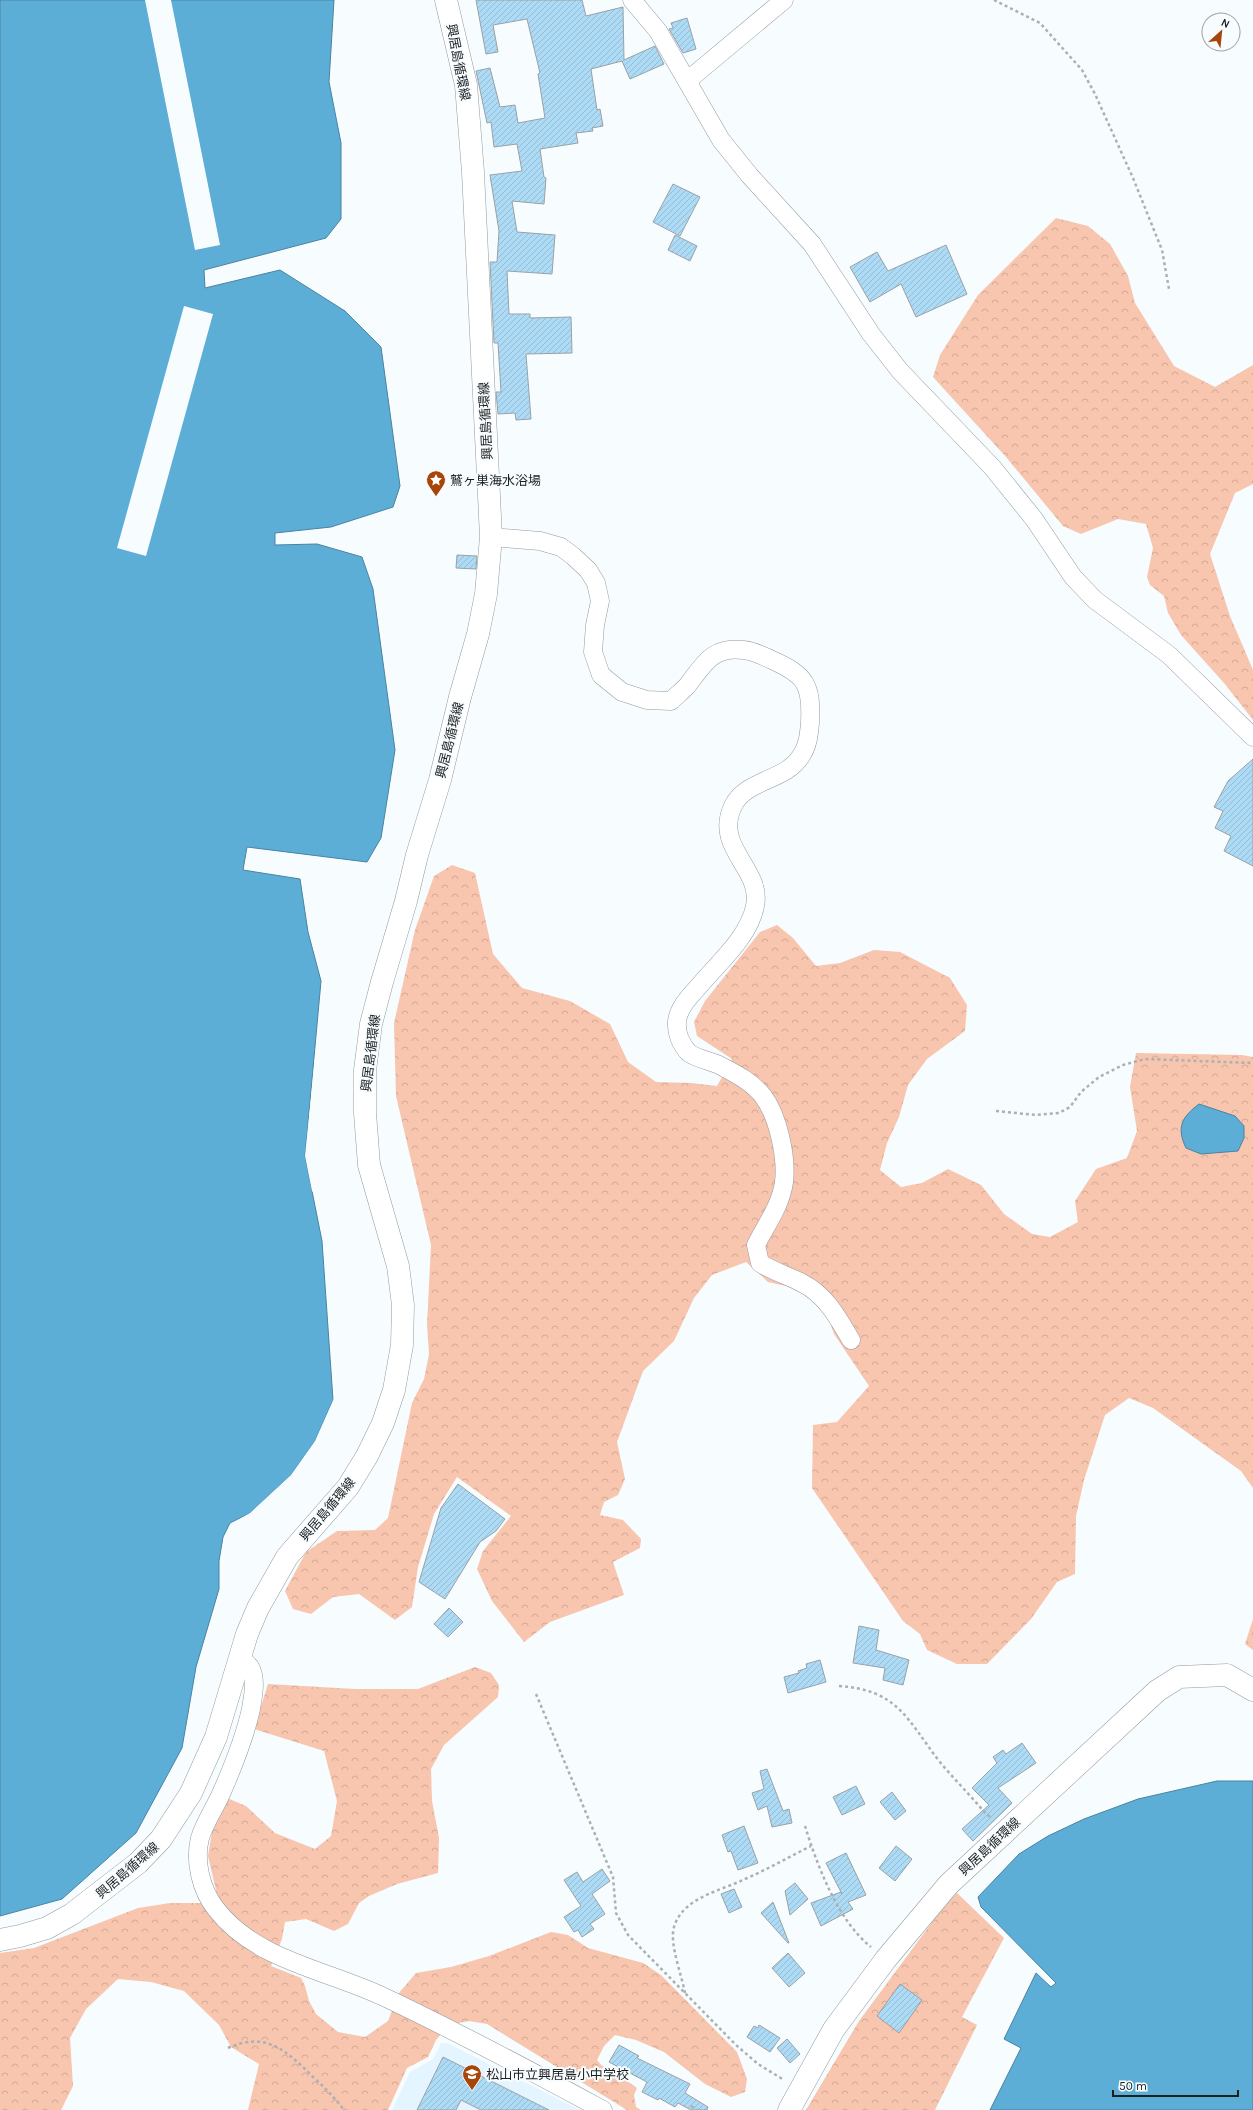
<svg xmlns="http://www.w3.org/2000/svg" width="1253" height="2110" viewBox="0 0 1253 2110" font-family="Karla,'Noto Sans JP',sans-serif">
	<defs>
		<pattern id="forest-crowns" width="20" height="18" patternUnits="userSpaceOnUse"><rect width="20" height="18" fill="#f8c5ae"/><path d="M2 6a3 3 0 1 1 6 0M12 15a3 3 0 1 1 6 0" fill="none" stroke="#d4a995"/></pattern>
		<pattern id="building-hatch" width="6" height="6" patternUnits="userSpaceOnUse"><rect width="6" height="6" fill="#addbf5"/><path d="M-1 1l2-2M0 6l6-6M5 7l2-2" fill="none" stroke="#94bcd2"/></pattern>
	</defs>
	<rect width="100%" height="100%" fill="#f7fcff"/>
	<path fill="#e5f5ff" d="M441,2043H447L580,2110H392L410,2072L433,2059Z"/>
	<g fill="url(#forest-crowns)">
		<path d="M1056,218L1088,226L1110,244L1128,276L1135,303L1174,366L1215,387L1253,365V484L1235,493L1210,554L1230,616L1253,670V720L1224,683L1181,635L1168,613L1164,596L1150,585L1147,577L1153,548L1146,524L1118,519L1081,534L1063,526L1006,457L933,377L940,355L978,295Z"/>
		<path d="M452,865L475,873L493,954L522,988L570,1001L610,1024L628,1062L656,1082L691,1083L717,1086L732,1059L697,1036L694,1022L705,1001L760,932L777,925L793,938L816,966L840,963L874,950L900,952L950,978L967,1005L965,1031L927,1059L908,1085L899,1117L887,1143L880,1170L901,1187L922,1183L948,1169L981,1185L1004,1214L1032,1234L1050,1237L1078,1222L1075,1201L1096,1169L1127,1158L1137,1131L1130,1087L1136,1053L1242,1055L1253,1057V1488L1241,1471L1153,1408L1129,1398L1105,1415L1084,1480L1076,1516L1075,1574L1057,1582L1031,1619L987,1664H957L927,1650L920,1634L903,1621L812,1488L813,1425L837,1422L869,1386L834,1334L829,1320L810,1297L786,1286L768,1282L746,1262L712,1275L694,1298L674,1341L643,1371L617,1442L625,1479L618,1495L604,1502L600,1515L623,1520L641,1539L640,1548L613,1562L624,1595L550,1622L524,1642L492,1601L477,1569L483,1551L511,1516L457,1477L434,1514L418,1567L412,1607L395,1620L359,1594L333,1597L311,1614L293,1609L285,1591L306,1552L337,1531L375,1530L388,1518L412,1403L424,1379L429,1354L427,1325L431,1245L396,1096L394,1023L415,930L434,876Z"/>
		<path d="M1253,1619V1650L1245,1644Z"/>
		<path d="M475,1667L491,1673L499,1685L498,1697L444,1745L431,1769L432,1801L439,1838L438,1873L397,1884L369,1896L359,1903L348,1924L334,1931L306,1919L285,1922L282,1939L271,1966L301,1978L305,1986L309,2001L316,2014L338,2032L365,2037L388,2021L399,1993L416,1973L451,1967L489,1956L551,1932L568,1935L588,1948L643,1963L661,1975L737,2052L747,2079L745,2092L731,2097L705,2084L664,2052L636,2040L615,2035L604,2046L597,2060C607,2074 624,2077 637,2088L634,2095L636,2107L641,2110H627L487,2024L469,2021L449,2025L436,2040L428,2057L407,2068L388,2110H248L259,2064L231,2047L219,2025L184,1991L151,1982L118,1979L86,2009L70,2038L73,2086L61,2110H0V1953L34,1948L138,1908L170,1903H200L216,1890L208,1856L212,1832L227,1798L246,1806L275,1833L315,1849L331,1836L337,1801L324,1751L254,1729L268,1684L355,1689H418Z"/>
		<path d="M957,1893L1004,1938L962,2017L977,2025L935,2110H806L859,2021L947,1902Z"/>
	</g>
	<g fill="#5daed7" stroke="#4a83a0">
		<path d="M0,0H334L329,82L341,143V219L326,238L204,270L205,288L280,270L345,311L381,347L400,486L393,507L331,527L275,533V545L317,544L362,557L373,589L395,750L381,838L367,862L247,847L243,870L300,879L308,932L321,981L305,1156L322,1241L333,1400L315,1441L291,1475L250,1513L230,1523L223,1537L219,1561V1589L196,1667L182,1748L136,1833L62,1899L0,1916Z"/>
		<path d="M1199,1104L1235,1116L1244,1126V1138L1238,1151L1201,1154L1186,1148C1176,1127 1182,1117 1199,1104Z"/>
		<path d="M1217,1781H1253V2110H990L1021,2048L1004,2039L1036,1973L1051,1987L1056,1983L981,1907L978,1897L1019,1854L1048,1836L1084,1819L1138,1799Z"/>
	</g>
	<g fill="#f7fcff">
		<path d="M145,0H171L220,245L195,250Z"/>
		<path d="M184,306L213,314L146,556L117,548Z"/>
		<path d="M323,979L307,1156L315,1194L312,1191L305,1156Z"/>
		<path d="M335,1396V1401L317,1442L292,1477L251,1515L240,1521L238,1520L250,1513L291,1475L315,1441Z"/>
	</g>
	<g fill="url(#building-hatch)" stroke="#99a1a6">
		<path d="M476,0H582L586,16L623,7L624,60L655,46L664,64L630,79L622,61L591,69L597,110L600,109L603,126L592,128L593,131L576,133L578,143L540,149L544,177L546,178L544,204L512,201L517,232L555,235L552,274L507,271L509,314H530V318L571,317L572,353L526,354L531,419L516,420L515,413L498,414L496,392H501L498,343H494L490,262H497L499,231L490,175L522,171L517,144L494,147L491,122L487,123L476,71L490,68L500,107L515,105L518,123L545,118L538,74L540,73L527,19L493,25L498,52L486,54Z"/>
		<path d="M687,18L696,49L683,53L669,29L673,28L671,23Z"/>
		<path d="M673,184L700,197L680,236L653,222Z"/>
		<path d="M675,235L697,246L690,261L668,250Z"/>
		<path d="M946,245L967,294L916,317L901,284L870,302L850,267L877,252L888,271Z"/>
		<path d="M457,555L477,556L476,569L456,568Z"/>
		<path d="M1253,759V866L1224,851L1231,836L1215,828L1223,811L1214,807L1228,781Z"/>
		<path d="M458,1484L505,1519L496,1531L480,1542L445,1599L419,1582L441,1508Z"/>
		<path d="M449,1608L463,1622L448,1637L434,1624Z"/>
		<path d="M859,1626L879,1630L876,1650L909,1660L903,1685L883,1680L885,1668L853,1663Z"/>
		<path d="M820,1660L826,1682L788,1693L784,1677L799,1673L798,1671L807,1668L806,1664Z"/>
		<path d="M1022,1743L1036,1763L998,1788L1012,1803L973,1841L962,1829L989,1805L972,1788L997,1763L993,1757L1003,1750L1006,1754Z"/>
		<path d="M767,1769L783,1811L789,1809L792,1823L772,1827L767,1806L758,1810L752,1793L764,1789L760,1771Z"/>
		<path d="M856,1786L865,1804L842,1815L833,1797Z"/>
		<path d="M892,1792L906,1811L895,1820L880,1802Z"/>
		<path d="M744,1826L758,1863L738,1870L731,1851L728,1852L722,1835Z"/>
		<path d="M896,1846L912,1859L895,1881L879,1868Z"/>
		<path d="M846,1853L866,1895L848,1902L853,1909L821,1926L811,1903L841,1892L842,1894L826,1863Z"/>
		<path d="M602,1869L610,1881L592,1894L605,1914L590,1924L594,1929L582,1937L578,1930L574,1932L564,1917L581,1906L564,1880L577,1872L583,1882Z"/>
		<path d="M795,1883L808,1899L790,1915L785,1891Z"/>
		<path d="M734,1889L742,1907L729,1913L721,1894Z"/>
		<path d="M773,1902L789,1943H788L761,1913Z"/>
		<path d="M788,1953L805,1973L789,1987L772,1968Z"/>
		<path d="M900,1984L922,2000L899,2033L877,2016Z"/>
		<path d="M759,2025L780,2038L770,2052L747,2037L754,2026L758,2028Z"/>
		<path d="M787,2039L800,2054L790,2063L777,2048Z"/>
		<path d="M619,2045L639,2056L637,2058L690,2084L685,2093L708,2107L707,2110H691L678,2103L675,2107L659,2098L658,2100L642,2092L647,2082L609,2062Z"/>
		<path d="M443,2057L549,2110H481L461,2100L456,2110H417Z"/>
	</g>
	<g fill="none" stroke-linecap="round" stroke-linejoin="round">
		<defs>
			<g id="street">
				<path d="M632,0L658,31L721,140L750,176L812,244L871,334L900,371L992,467L1034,519L1073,577L1095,600L1169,655L1253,737"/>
				<path d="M687,81L784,0"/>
				<path d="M491,537L540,541L561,547L573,556L588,570L596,583L600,601L595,625L593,652L601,675L622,692L647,700L671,701C676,696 682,691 687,686C704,664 712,646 744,650C754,651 763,656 772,660C806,675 812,685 810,723C809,734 808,746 801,756C786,781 746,779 733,806C713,848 763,869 755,906C749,937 719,962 699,986C690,996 678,1008 677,1022C676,1033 681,1045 689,1053C697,1059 712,1061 721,1066C736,1074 752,1082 763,1096C778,1116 787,1157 784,1182C781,1205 766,1225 756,1245L760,1263C776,1273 787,1275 802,1283C826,1295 838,1318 851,1340"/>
				<path d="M239,1657C243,1660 247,1663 250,1667C257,1679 253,1696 251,1709C244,1740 233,1767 220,1796C214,1809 204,1824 200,1838C194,1861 201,1890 216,1909C256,1961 328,1970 384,1997C458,2032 531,2071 603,2110"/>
			</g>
			<g id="secondary">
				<path d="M0,1940L20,1936L47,1928L72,1914L138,1863L161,1839L191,1793L216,1737L247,1634L258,1608L287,1557L348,1487L367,1456L383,1423L394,1390L402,1345L403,1305L398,1266L369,1165L365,1113V1070L371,1024L382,982L406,901L417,855L440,780L460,697L478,634L486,594L491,537L473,172L466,85L446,0"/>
				<path d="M789,2110L834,2029L886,1959L949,1884L1157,1691L1179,1677L1227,1675L1253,1690"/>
			</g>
		</defs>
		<use href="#street" stroke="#939a9f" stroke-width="19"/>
		<use href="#secondary" stroke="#939a9f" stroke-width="23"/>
		<g stroke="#abb0b2" stroke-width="2.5" stroke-dasharray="3 3" stroke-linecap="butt">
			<path d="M994,0L1040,23L1082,70L1095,94L1133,178L1162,250L1169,289"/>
			<path d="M996,1111L1036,1115L1059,1113L1070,1107L1081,1092L1099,1077L1123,1065L1145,1059L1253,1063"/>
			<path d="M839,1686C898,1690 907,1719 939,1761C954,1779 971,1796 986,1814L992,1818"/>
			<path d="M536,1694L613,1877L616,1913L628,1935L736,2045L758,2064L784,2080"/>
			<path d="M805,1826C817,1865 838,1921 871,1947"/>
			<path d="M685,1993C682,1976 669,1943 674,1927C683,1897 721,1891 745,1879C768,1869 789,1857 811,1846"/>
			<path d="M228,2048C265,2031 286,2050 312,2076C324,2087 334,2097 344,2110"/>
			<path d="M691,2106L697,2110"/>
		</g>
		<use href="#street" stroke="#fff" stroke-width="18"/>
		<use href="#secondary" stroke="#fff" stroke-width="22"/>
	</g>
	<defs>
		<symbol id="sight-pin" viewBox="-11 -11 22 30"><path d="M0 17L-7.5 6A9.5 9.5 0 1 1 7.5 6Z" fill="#a84609" stroke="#f7fcff"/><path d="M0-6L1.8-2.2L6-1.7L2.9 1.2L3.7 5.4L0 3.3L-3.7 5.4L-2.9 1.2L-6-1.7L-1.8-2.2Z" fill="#fff"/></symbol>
		<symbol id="school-pin" viewBox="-11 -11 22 30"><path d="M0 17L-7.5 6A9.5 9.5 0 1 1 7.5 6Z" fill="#a84609" stroke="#f7fcff"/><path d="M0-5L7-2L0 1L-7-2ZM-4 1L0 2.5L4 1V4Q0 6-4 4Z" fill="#fff"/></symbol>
	</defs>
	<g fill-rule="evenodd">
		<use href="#sight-pin" x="425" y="469" width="22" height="30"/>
		<use href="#school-pin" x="461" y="2063" width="22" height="30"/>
	</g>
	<g text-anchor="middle" stroke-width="4" stroke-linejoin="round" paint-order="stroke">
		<g font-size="13" fill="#1d2021" stroke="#f7fcff">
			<text transform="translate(459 62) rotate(79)" y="5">興居島循環線</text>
			<text transform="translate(485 421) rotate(-93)" y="5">興居島循環線</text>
			<text transform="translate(449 740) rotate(-76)" y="5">興居島循環線</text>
			<text transform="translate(370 1053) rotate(-83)" y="5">興居島循環線</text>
			<text transform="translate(327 1509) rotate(-50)" y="5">興居島循環線</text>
			<text transform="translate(989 1846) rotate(-43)" y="5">興居島循環線</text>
			<text transform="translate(127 1870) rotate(-41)" y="5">興居島循環線</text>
		</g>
		<g font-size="13" fill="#1d2021" stroke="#f7fcff" text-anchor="start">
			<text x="450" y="485">鷲ヶ巣海水浴場</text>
			<text x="486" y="2079">松山市立興居島小中学校</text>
		</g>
	</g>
	<g transform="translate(1221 32) rotate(27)"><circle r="19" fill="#f7fcff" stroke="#a0a4a6"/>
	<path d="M0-3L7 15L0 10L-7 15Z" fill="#a84609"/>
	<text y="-6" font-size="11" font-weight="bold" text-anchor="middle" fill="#1d2021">N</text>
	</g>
	<path d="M1113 2090v6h125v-6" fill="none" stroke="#1d2021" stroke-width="2"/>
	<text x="1119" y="2090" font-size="12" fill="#1d2021" stroke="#f7fcff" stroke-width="3" paint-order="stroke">50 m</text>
</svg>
